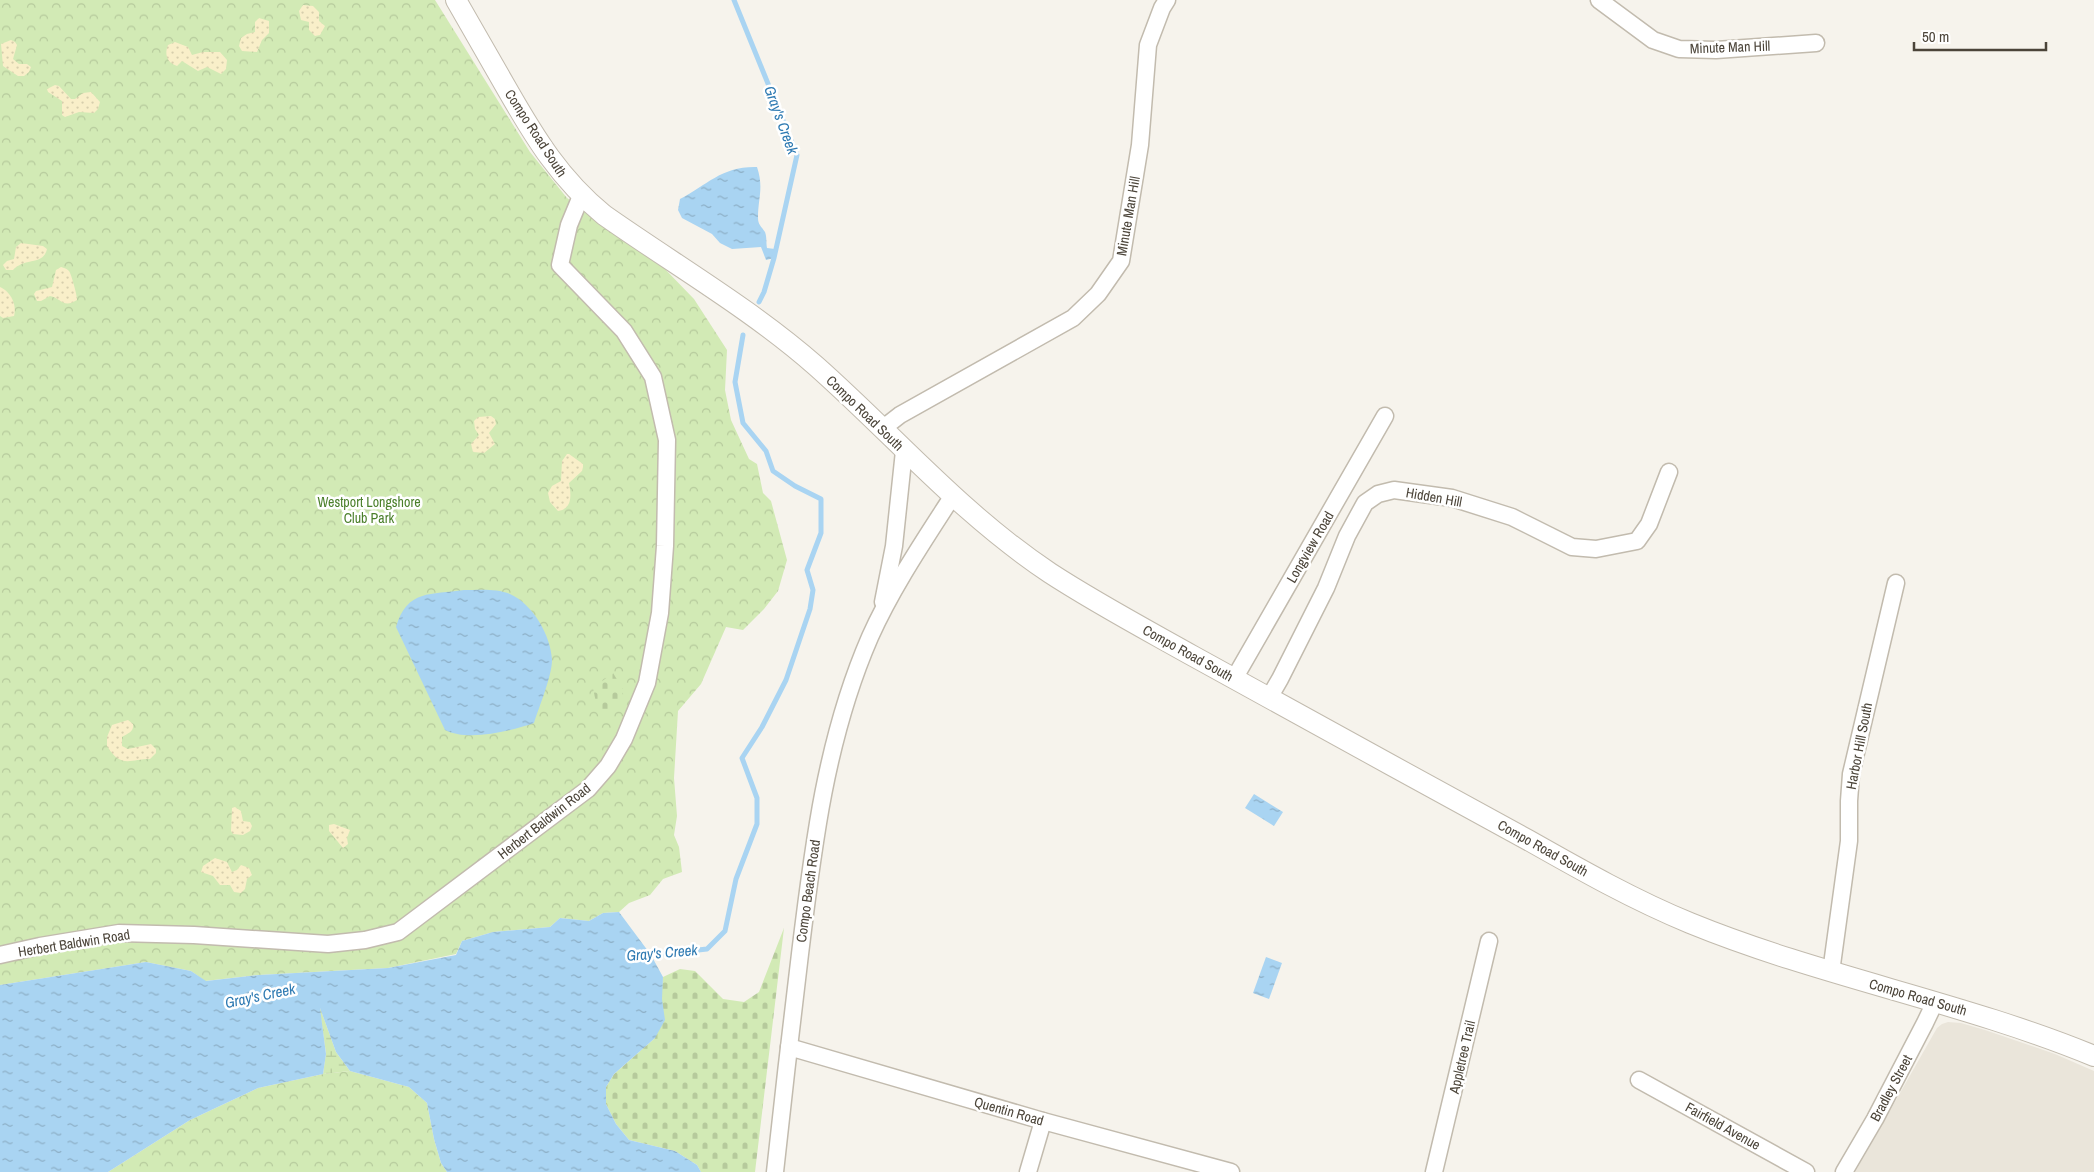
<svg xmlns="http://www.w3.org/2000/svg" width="2094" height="1172" viewBox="0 0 2094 1172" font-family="'Archivo Narrow',sans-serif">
	<defs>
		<pattern id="forest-crowns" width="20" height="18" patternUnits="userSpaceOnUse" patternTransform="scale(1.25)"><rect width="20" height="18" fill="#d2eab5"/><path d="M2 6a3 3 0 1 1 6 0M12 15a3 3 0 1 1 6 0" fill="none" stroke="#b6ca9c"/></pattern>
		<pattern id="wetland-marsh" width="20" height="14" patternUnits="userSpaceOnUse" patternTransform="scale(1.25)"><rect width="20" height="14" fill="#d2eab5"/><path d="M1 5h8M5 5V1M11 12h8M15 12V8" fill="none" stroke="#b6ca9c"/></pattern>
		<pattern id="sand-dots" width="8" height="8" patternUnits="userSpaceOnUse" patternTransform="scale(1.25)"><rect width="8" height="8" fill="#f9efc9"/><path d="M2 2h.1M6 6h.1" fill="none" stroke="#d7cead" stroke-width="1.8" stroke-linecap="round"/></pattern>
		<pattern id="cemetery-stones" width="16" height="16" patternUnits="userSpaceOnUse" patternTransform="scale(1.25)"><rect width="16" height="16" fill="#d2eab5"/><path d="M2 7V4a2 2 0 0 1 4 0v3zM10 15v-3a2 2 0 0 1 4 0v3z" fill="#b6ca9c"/></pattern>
		<pattern id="water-ripples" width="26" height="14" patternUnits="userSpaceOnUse" patternTransform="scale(1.25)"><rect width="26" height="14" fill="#a9d4f2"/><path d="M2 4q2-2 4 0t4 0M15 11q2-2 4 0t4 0" fill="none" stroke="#8caec5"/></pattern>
	</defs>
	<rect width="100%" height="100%" fill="#f6f3ec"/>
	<path fill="#eae5da" d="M1948,1022L1961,1023L1985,1030L2055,1054L2094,1071V1172H1855L1937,1028L1942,1024Z"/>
	<g fill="url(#forest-crowns)">
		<path d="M0,0H435L530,152L567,198L662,266L694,299L727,350L725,390L731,420L749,459L757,464L763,493L771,501L787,560L778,591L764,609L743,630L726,627L701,684L678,711L674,778L677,816L674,835L679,847L682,872L663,879L650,895L629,903L619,912L603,913L589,921L560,918L550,927L493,932L462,941L456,954L388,968L259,975L205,981L191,971L146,962L0,985Z"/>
		<path d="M350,1071L409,1087L427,1103L434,1139L441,1163L447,1172H108L190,1120L258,1088L323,1074Z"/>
	</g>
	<path fill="url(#wetland-marsh)" d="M319,1005L336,1052L350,1071L323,1074L326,1053Z"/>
	<g fill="url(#sand-dots)">
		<path d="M303,5L313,6L319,12V21L325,26L320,35L315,36L309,30V22L301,20L299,11Z"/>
		<path d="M259,18L269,21V33L262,40L257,52L242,51L239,46L241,38L247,34L255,32V22Z"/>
		<path d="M11,40L15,42L17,45L13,59L19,64H27L31,67L29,72L24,76H18L3,66L1,44Z"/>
		<path d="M175,42L188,47L192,55L203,52H220L227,60L226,69L221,74L207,67L198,71L182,61L177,66C167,63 164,54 168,45Z"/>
		<path d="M55,85L59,86L71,99H75L83,93L91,92L100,102L98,109L94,113L79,112L65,117L62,115V101L48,92L47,89Z"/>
		<path d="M21,243L43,246L47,249C43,266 25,257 13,270H6L3,265L7,261L14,259L16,247Z"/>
		<path d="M61,267C64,268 66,268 69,271C71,273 78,298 77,300C63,309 61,298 50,296L41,301H37L34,294L36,291L52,287L56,270Z"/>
		<path d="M0,287C11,292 17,305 14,316L3,318L0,316Z"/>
		<path d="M491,416L495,419L496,424L489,433L495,444L484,453L473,452L471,444L479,435L475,429L474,421L478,417Z"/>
		<path d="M567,454H569L583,464V467L582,471L569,483C571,494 573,509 558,511L550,502L548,493L552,486L561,481L562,461Z"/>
		<path d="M128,720L133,724C134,732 128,733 122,737V746L128,749L151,744L156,749V753L150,759C130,759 121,769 107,746V737L112,725Z"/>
		<path d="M235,807L241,811L243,821L250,822L252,826L250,831L243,835L233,834L231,831L232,808Z"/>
		<path d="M334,824L350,830L347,838L348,844L343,848L329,831V825Z"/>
		<path d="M215,858L227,862L232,872L237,870L241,865L249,868L252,875L247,879L245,889L241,893L234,892L230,885H220L213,876L201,872L203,866Z"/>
	</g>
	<g fill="url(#cemetery-stones)">
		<path d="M613,673L624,691L606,718L600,722L593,688Z"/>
		<path d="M784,928L755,1172H701L697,1165L675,1151L629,1140L616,1124L606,1104V1087L614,1074L655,1038L663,977L680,969L695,971L723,999L744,1002L759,992Z"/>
	</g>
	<g fill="url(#water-ripples)">
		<path d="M757,167C764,188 758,198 758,218C758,225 762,227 765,232C767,237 766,243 767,248L775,249L774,258L766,260L761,247L732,249L720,243L712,234L682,218L678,210L680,199C707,185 722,166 757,167Z"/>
		<path d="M464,590C478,590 496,588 510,594C533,604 551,636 552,660C552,676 539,707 534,723C511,731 468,742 445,730L396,627C407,589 431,595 464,590Z"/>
		<path d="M1254,794L1283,812L1274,826L1245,808Z"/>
		<path d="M619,912L651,955L663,977L662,999L665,1020L655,1038L614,1074L606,1087V1104L616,1124L629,1140L675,1151L697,1165L701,1172H447L441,1163L434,1139L427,1103L409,1087L350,1071L336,1052L320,1008L326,1054L323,1074L258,1088L190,1120L108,1172H0V985L146,962L191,971L206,981L259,975L388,968L456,955L462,941L493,932L550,927L560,918L589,921L603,913Z"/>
		<path d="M1266,957L1282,963L1269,999L1253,993Z"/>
	</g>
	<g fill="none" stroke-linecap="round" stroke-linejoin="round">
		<g stroke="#a9d4f2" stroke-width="5">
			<path d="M734,0L797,155L774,258L764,292L759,302"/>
			<path d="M645,956L707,949L725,931L736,879L757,824V798L742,758L762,727L786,680L810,609L813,590L807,570L821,533V499L795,486L773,471L766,451L743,423L735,382L743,335"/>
		</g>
		<defs>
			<g id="minor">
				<path d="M1599,0L1653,40L1679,49L1716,50L1816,43"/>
				<path d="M882,429L900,415L1073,318L1098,294L1121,261L1140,145L1148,45L1162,8L1167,0"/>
				<path d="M883,602L894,546L904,451"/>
				<path d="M1234,679L1385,416"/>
				<path d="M1269,698L1280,679L1326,588L1347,536L1365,503L1378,494L1394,490L1452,498L1512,517L1572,547L1596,549L1637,541L1649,524L1669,472"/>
				<path d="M0,955L40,946L119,933L194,935L328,944L365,940L398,932L588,789L608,766L624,739L647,683L660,613L665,546L667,440L653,377L624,331L560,265L569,225L581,196"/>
				<path d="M1831,972L1849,841V801L1851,774L1896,583"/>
				<path d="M789,1047L1043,1121L1231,1172"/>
				<path d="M1639,1080L1806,1172"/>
				<path d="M775,1172C783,1099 791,1027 800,954C813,846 826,738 870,637C892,588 923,542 952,497"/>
				<path d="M1028,1172L1043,1121"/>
				<path d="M1434,1172L1489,941"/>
				<path d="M1844,1172L1875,1119L1925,1023L1935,1002"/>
			</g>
			<path id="tertiary" d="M456,0C473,30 490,59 507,89C535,138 560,179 604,215C675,265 751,309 816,366C896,437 960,513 1050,573C1096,603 1145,629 1193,656C1259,692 1325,728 1391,765C1436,790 1482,815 1528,840C1581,870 1634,900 1690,923C1822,977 1963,1002 2094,1056"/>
		</defs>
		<use href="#minor" stroke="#c2bbae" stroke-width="19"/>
		<use href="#tertiary" stroke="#c2bbae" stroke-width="22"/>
		<use href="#minor" stroke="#fff" stroke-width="16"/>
		<use href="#tertiary" stroke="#fff" stroke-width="20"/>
	</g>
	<g text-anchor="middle" stroke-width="5" stroke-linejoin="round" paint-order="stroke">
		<g font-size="14" fill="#4b4439" stroke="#fff">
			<text transform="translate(1730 47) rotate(-2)" y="5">Minute Man Hill</text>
			<text transform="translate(536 133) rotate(57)" y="5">Compo Road South</text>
			<text transform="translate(1128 216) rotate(-80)" y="5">Minute Man Hill</text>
			<text transform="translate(865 413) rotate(44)" y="5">Compo Road South</text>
			<text transform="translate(1434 497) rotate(10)" y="5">Hidden Hill</text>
			<text transform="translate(1310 547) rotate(-60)" y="5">Longview Road</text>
			<text transform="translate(1188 653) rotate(29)" y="5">Compo Road South</text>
			<text transform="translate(1859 746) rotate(-79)" y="5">Harbor Hill South</text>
			<text transform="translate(544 821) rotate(-38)" y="5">Herbert Baldwin Road</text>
			<text transform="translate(1543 848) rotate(29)" y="5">Compo Road South</text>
			<text transform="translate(808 891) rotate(-82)" y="5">Compo Beach Road</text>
			<text transform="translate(74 943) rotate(-9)" y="5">Herbert Baldwin Road</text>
			<text transform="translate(1918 997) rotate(16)" y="5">Compo Road South</text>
			<text transform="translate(1462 1057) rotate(-77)" y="5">Appletree Trail</text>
			<text transform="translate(1891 1088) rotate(-62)" y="5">Bradley Street</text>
			<text transform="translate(1009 1111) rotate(16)" y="5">Quentin Road</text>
			<text transform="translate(1723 1126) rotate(29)" y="5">Fairfield Avenue</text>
		</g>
		<g font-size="14" fill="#4a7f2a" stroke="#fff">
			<text x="369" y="507">Westport Longshore<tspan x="369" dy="16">Club Park</tspan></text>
		</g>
		<g font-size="15" font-style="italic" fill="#2e7ab2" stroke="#fff">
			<text transform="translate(781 120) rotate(70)" y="5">Gray's Creek</text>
			<text transform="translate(662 953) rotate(-5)" y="5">Gray's Creek</text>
			<text transform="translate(260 996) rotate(-12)" y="5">Gray's Creek</text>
		</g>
	</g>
	<path d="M1914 42v8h132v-8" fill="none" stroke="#4b4439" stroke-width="2.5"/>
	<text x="1922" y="42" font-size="15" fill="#4b4439" stroke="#ffffff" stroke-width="4" paint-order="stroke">50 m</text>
</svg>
